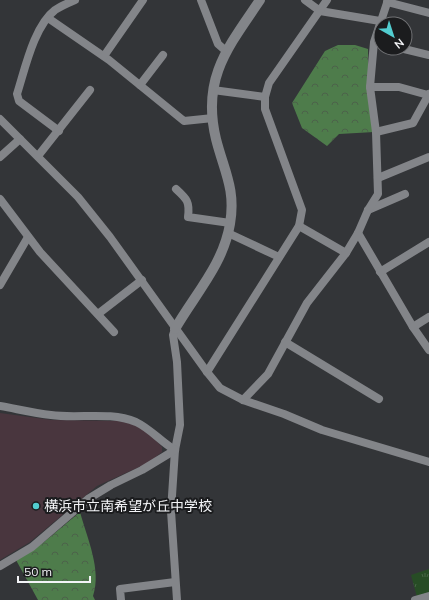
<svg xmlns="http://www.w3.org/2000/svg" width="429" height="600" viewBox="0 0 429 600" font-family="Mulish,'Noto Sans JP',sans-serif">
	<defs>
		<pattern id="grass-tufts" width="24" height="20" patternUnits="userSpaceOnUse"><rect width="24" height="20" fill="#274c25"/><path d="M3 7l-1-3M5 7V3M7 7l1-3M15 17l-1-3M17 17v-4M19 17l1-3" fill="none" stroke="#476645"/></pattern>
		<pattern id="forest-crowns" width="20" height="18" patternUnits="userSpaceOnUse"><rect width="20" height="18" fill="#4e7c4b"/><path d="M2 6a3 3 0 1 1 6 0M12 15a3 3 0 1 1 6 0" fill="none" stroke="#4c624a"/></pattern>
	</defs>
	<rect width="100%" height="100%" fill="#333538"/>
	<path fill="#49363e" d="M0,413L52,420L118,421L133,424L148,432L162,447V452L148,463L97,486L30,542L0,560Z"/>
	<path fill="url(#grass-tufts)" d="M429,569V594L417,597L411,575Z"/>
	<g fill="url(#forest-crowns)">
		<path d="M338,45H355L368,49L369,107L374,132L339,134L327,146L302,128L292,103L325,51Z"/>
		<path d="M80,512C87,538 102,570 93,596L95,600H38L16,560L44,542Z"/>
	</g>
	<g fill="none" stroke-linecap="round" stroke-linejoin="round">
		<g stroke="#838589" stroke-width="8">
			<path d="M201,0L218,44L226,51"/>
			<path d="M305,0L320,11L380,21"/>
			<path d="M387,2L429,13"/>
			<path d="M48,18L109,60L184,121L213,118"/>
			<path d="M400,48L429,55"/>
			<path d="M104,56L143,0"/>
			<path d="M140,85L163,55"/>
			<path d="M370,87H399L428,95"/>
			<path d="M213,90L265,97"/>
			<path d="M0,119L78,197L110,237L207,372L220,388L243,400L284,414L322,430L429,462"/>
			<path d="M59,131L19,101L17,94C25,69 34,26 55,10C61,6 68,3 75,0"/>
			<path d="M376,132L413,123L429,94"/>
			<path d="M38,156L90,90"/>
			<path d="M0,157L20,139"/>
			<path d="M378,178L429,157"/>
			<path d="M176,189C187,199 190,202 188,217L230,223"/>
			<path d="M0,199L40,252L114,332"/>
			<path d="M368,210L405,194"/>
			<path d="M299,226L346,253"/>
			<path d="M228,233L279,257"/>
			<path d="M358,233L413,327L429,350"/>
			<path d="M380,272L429,242"/>
			<path d="M0,285L28,237"/>
			<path d="M98,314L142,280"/>
			<path d="M413,327L429,317"/>
			<path d="M175,329L173,335L177,362L180,425L175,450L171,511L177,600"/>
			<path d="M285,342L379,399"/>
			<path d="M207,372L299,226L302,210L265,109V97L269,83L327,0"/>
			<path d="M243,400L268,374L307,303L346,253L358,233L368,210L378,194L376,132L370,87L374,42L388,0"/>
			<path d="M0,406C17,409 34,413 51,415C79,419 109,411 136,422C151,429 161,442 175,450"/>
			<path d="M0,566L32,547L88,499L111,485L142,470L175,450"/>
			<path d="M121,600L120,589L175,582"/>
			<path d="M415,600L429,596"/>
		</g>
		<path stroke="#838589" stroke-width="10" d="M175,329C195,294 223,265 230,224C236,189 224,171 216,139C201,78 229,46 260,0"/>
	</g>
	<circle fill="#52cdd0" stroke="#1b1c1e" stroke-width="1.5" cx="36" cy="506" r="4"/>
	<g text-anchor="middle" stroke-width="4" stroke-linejoin="round" paint-order="stroke">
		<g font-size="14" fill="#f3f4f7" stroke="#1b1c1e" text-anchor="start">
			<text x="44" y="511">横浜市立南希望が丘中学校</text>
		</g>
	</g>
	<g transform="translate(393 36) rotate(141)"><circle r="19" fill="#1b1c1e" stroke="#717275"/>
	<path d="M0-3L7 15L0 10L-7 15Z" fill="#52cdd0"/>
	<text y="-6" font-size="11" font-weight="bold" text-anchor="middle" fill="#f3f4f7">N</text>
	</g>
	<path d="M18 576v6h72v-6" fill="none" stroke="#f3f4f7" stroke-width="2"/>
	<text x="24" y="576" font-size="12" fill="#f3f4f7" stroke="#1b1c1e" stroke-width="3" paint-order="stroke">50 m</text>
</svg>
